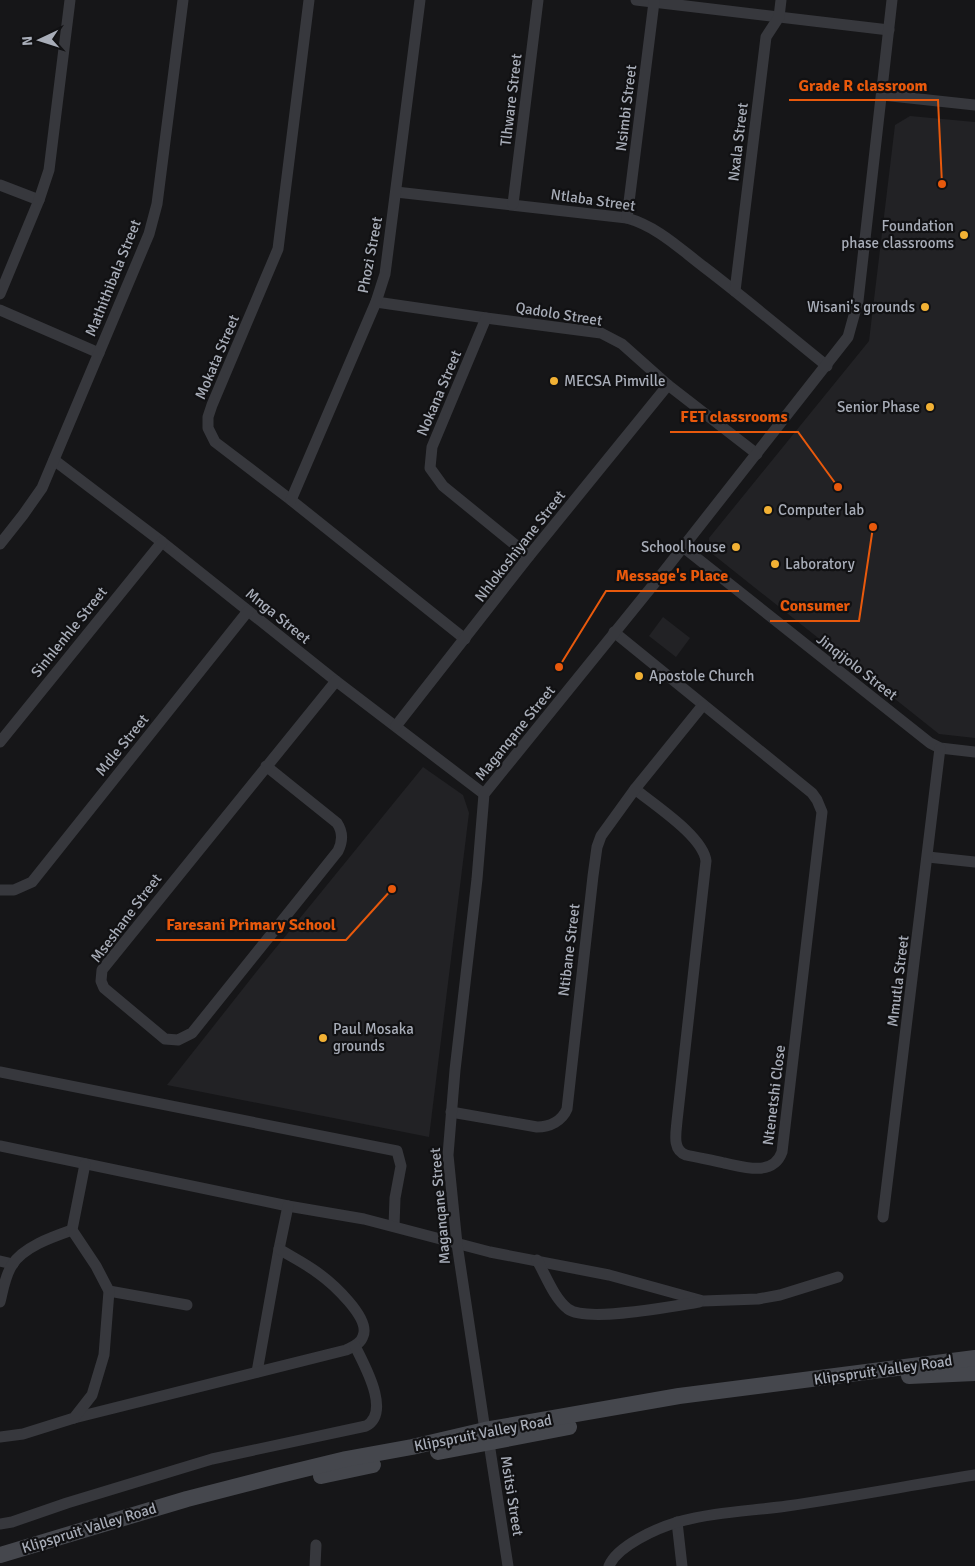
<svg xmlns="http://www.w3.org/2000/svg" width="975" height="1566" viewBox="0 0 975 1566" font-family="Signika,sans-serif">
	<rect width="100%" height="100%" fill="#161618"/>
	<g fill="#222225">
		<path d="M910,116L975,122V738L939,734L710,552L709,538L869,341L895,125Z"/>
		<path d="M663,617L690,638L676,657L649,636Z"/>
		<path d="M423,767L463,795L469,813L429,1137L167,1085L261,966Z"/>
	</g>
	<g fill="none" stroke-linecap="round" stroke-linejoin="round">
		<g stroke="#37383d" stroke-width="11">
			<path d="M309,0L278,249L212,405L208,417V428L215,442L291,500L465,639"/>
			<path d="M636,0L889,30"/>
			<path d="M882,95L975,105"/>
			<path d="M0,185L39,200"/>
			<path d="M396,192L627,218C658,227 679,248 704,267C746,299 786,333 827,366"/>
			<path d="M513,204L538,0"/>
			<path d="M627,218L654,2"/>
			<path d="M735,291L766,37L779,17L781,0"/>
			<path d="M0,294L39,200L49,170L70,0"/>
			<path d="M376,302L486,318L601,333L622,344L668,385L757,454"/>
			<path d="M0,310L99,353"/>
			<path d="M486,318L432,447L430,468L443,486L529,556"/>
			<path d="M54,460L162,542L336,681L484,794"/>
			<path d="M291,500L376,302L385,274L420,0"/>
			<path d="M0,544L23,515L42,488L149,234L157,204L183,0"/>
			<path d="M683,547L930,743L940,748L975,752"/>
			<path d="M614,632L812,793L817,800L822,812L782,1152C773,1177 744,1167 724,1163C712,1160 699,1158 686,1155C672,1150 676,1133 677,1121L706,861C703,836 654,805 635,789"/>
			<path d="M396,726L529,556L668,385"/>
			<path d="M0,742L162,542"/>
			<path d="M266,766L337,823C343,832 343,841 338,851L192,1033L178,1040L165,1039L104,988L101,981L102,970L336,681"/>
			<path d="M928,857L975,862"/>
			<path d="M0,890H14L32,882L248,611"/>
			<path d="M0,1072L397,1151L401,1166L395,1198L394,1226"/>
			<path d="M451,1112L537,1127C550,1127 562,1121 567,1109L593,876L597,847L601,836L635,789L703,705"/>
			<path d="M0,1146L288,1206L364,1219L490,1252L609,1275L703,1301L758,1299L780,1295L838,1277"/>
			<path d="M883,1217L940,748"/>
			<path d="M537,1260C546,1276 554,1298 568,1309C587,1323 674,1306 699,1302"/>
			<path d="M0,1261L13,1264"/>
			<path d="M109,1291L187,1305"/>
			<path d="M0,1302C3,1290 5,1276 12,1265C23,1247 52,1237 72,1230"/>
			<path d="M257,1372L279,1249L288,1206"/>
			<path d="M74,1418L346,1350C352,1347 361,1344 363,1336C371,1318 332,1283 318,1273C306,1264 292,1257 279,1249"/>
			<path d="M0,1437L23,1434L74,1418L92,1395L104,1355L109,1291L96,1266L72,1230L85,1164"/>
			<path d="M677,1522L682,1566"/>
			<path d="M0,1524L12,1522L67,1503L212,1459L366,1426C392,1412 363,1363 355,1346"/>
			<path d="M315,1566L316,1545"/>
			<path d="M508,1566L489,1443L485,1430L457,1244L448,1155L455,1070L477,879L484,794L654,584L848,337L858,301L892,0"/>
			<path d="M609,1566C617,1546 657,1528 678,1522C713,1512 751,1511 787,1506C850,1497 912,1485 975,1475"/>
		</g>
		<g stroke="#45474d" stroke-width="16">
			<path d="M909,1376L975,1373"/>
			<path d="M438,1452L569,1427"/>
			<path d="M321,1476L373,1465"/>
			<path d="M0,1555L187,1499L276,1476L346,1459L412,1447L485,1430L679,1396L975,1358"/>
		</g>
	</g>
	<g fill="#f2b134" stroke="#111113" stroke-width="2">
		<circle cx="964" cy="235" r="5"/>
		<circle cx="925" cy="307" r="5"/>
		<circle cx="554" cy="381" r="5"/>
		<circle cx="930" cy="407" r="5"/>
		<circle cx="768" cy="510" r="5"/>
		<circle cx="736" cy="547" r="5"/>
		<circle cx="775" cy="564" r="5"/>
		<circle cx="639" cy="676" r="5"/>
		<circle cx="323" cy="1038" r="5"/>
	</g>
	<g text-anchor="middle" stroke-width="4.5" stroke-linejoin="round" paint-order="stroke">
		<g font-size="15" fill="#a8adb8" stroke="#111113">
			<text transform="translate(511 100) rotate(-83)" y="5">Tlhware Street</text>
			<text transform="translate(626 108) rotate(-83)" y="5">Nsimbi Street</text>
			<text transform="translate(738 142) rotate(-83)" y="5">Nxala Street</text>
			<text transform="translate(593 200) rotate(8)" y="5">Ntlaba Street</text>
			<text transform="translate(370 255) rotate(-79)" y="5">Phozi Street</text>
			<text transform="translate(113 278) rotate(-68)" y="5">Mathithibala Street</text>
			<text transform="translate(559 314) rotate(9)" y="5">Qadolo Street</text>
			<text transform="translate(217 357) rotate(-67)" y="5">Mokata Street</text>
			<text transform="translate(439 393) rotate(-67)" y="5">Nokana Street</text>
			<text transform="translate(520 546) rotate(-52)" y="5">Nhlokoshiyane Street</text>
			<text transform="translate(278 616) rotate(39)" y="5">Mnga Street</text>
			<text transform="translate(69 632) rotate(-51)" y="5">Sinhlenhle Street</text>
			<text transform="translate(857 667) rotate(38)" y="5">Jinqijolo Street</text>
			<text transform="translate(515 733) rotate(-51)" y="5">Maganqane Street</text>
			<text transform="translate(122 745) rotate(-51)" y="5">Mdle Street</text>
			<text transform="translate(126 918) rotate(-53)" y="5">Mseshane Street</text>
			<text transform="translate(569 950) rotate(-83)" y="5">Ntibane Street</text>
			<text transform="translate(898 981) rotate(-83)" y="5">Mmutla Street</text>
			<text transform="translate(774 1095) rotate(-83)" y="5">Ntenetshi Close</text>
			<text transform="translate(440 1206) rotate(-95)" y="5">Maganqane Street</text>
			<text transform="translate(883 1370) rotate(-8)" y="5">Klipspruit Valley Road</text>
			<text transform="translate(483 1433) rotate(-11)" y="5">Klipspruit Valley Road</text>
			<text transform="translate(512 1496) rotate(81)" y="5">Msitsi Street</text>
			<text transform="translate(89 1528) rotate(-17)" y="5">Klipspruit Valley Road</text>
		</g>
		<g font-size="15" fill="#a8adb8" stroke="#111113" text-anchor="start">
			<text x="954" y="231" text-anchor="end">Foundation<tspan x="954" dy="17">phase classrooms</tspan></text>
			<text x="915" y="312" text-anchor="end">Wisani's grounds</text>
			<text x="564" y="386">MECSA Pimville</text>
			<text x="920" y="412" text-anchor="end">Senior Phase</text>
			<text x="778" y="515">Computer lab</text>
			<text x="726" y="552" text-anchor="end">School house</text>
			<text x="785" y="569">Laboratory</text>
			<text x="649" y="681">Apostole Church</text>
			<text x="333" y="1034">Paul Mosaka<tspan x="333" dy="17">grounds</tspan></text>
		</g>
	</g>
	<path fill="none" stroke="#e8590c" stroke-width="2" d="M942 184L938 100H789M838 487L798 432H670M559 667L606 591H739M873 527L859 621H770M392 889L346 940H156"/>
	<g fill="#e8590c" stroke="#111113" stroke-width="2">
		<circle cx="942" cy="184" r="5"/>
		<circle cx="838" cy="487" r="5"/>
		<circle cx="559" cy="667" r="5"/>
		<circle cx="873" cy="527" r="5"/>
		<circle cx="392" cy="889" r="5"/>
	</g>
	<g font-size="16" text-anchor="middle" font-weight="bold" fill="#e8590c" stroke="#111113" stroke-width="4.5" stroke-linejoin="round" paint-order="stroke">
		<text x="863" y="91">Grade R classroom</text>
		<text x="734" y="422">FET classrooms</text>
		<text x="672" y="581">Message's Place</text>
		<text x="815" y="611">Consumer</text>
		<text x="251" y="930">Faresani Primary School</text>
	</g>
	<g transform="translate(40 40) rotate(266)" stroke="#111113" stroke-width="4" paint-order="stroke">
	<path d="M0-4L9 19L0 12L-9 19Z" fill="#a8adb8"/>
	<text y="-8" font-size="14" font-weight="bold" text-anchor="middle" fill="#a8adb8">N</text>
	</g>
</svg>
